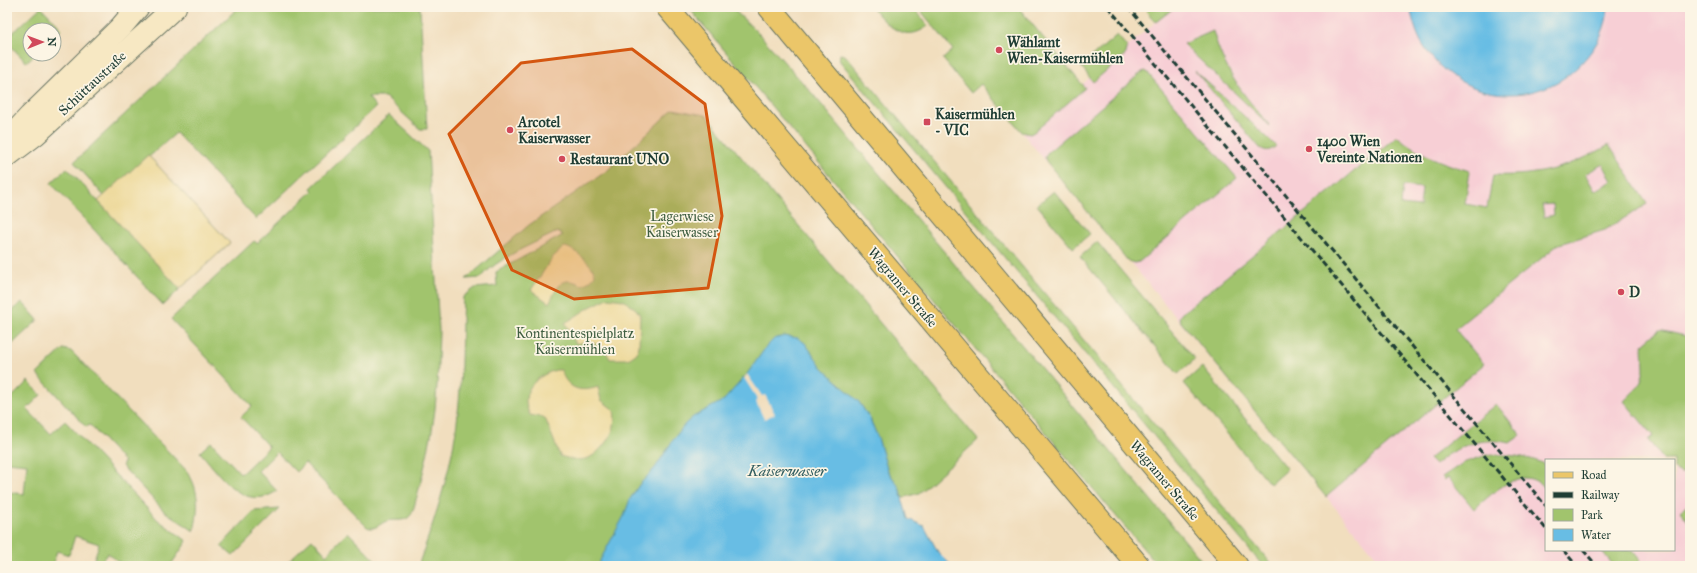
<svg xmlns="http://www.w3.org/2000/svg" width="1697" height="573" viewBox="0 0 1697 573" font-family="'IM FELL Great Primer',serif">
	<rect width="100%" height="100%" fill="#fcf5e5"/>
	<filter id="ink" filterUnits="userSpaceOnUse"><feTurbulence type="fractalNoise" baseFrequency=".025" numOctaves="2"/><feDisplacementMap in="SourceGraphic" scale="8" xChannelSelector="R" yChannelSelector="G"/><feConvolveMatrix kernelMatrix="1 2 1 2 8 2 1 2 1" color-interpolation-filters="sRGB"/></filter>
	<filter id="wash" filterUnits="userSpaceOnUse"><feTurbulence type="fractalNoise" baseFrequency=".012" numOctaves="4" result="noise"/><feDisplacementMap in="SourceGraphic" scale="16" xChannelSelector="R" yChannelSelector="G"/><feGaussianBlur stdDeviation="0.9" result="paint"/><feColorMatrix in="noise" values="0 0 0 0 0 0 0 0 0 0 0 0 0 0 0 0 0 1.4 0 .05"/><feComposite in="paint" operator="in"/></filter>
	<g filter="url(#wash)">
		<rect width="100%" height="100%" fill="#f1debe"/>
		<path fill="#f7cfd5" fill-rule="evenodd" d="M1150,7H1690V566H1384L1023,134L1156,22L1146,11ZM1546,460H1674V550H1546Z"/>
		<g fill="#a1c46d" stroke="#608050" fill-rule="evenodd">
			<path d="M41,7L62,29L54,37V30H30V54H36L26,62L7,42V38Z"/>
			<path d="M239,7H420L427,129H420L385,97H368L376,107L256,219L176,133L150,156L148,155L104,196L74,162Z"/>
			<path d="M688,7H731L760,35L811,92L1206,566H1158Z"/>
			<path d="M872,7H916L915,9L928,26C905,44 887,26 872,7Z"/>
			<path d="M926,7H1018L1085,88L1034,132L1030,134L1022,132L981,84L971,93L943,59L953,50L921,11Z"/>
			<path d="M1151,7H1175L1156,22L1146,11Z"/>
			<path d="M1213,31C1225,73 1242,93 1270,126L1183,44Z"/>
			<path d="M1117,35L1127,47L1126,54L1093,82L1081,66Z"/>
			<path d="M840,54L845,55L1273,566H1263L839,60Z"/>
			<path d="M1146,71L1237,178L1139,262L1134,263L1128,261L1046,161L1045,157L1047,153L1142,72Z"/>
			<path d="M1195,71L1269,139L1276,146C1270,151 1267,152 1260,148Z"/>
			<path d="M673,109L706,115L978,440L919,493L902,498L899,487L888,471L878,438L870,419L859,402L629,566H418C436,516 453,465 458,413C462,375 461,335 463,297L475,288L497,286L496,272L563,235L557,232C535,243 495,259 481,278L466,279L529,225L608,170Z"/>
			<path d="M389,115L428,151L439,330C438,356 438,383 435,409C431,444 422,478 413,511C412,513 411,515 409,517C404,522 394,519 387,521C380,523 375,531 367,527L305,463L296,472L277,452L258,471L277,491C243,513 220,475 200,452L211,442L241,474L269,447L241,417L252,406L171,319L254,241L257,243L313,191L311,188Z"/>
			<path d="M1397,136C1418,154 1444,164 1470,171L1465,204L1487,208L1493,175C1538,177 1571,167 1609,145L1647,204L1605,230L1559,244L1455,329L1484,364L1326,497L1181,322L1179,318L1181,314ZM1603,164L1612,181L1595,191L1585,174ZM1403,186L1422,188L1420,207L1401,205ZM1553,204L1554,215L1544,217L1542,205Z"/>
			<path d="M67,168L180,289L163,305L51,183Z"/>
			<path d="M1054,191L1090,234L1073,248L1037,205Z"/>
			<path d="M1097,242L1195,359L1178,374L1080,257Z"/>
			<path d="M22,302L38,320L7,349V316Z"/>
			<path d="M1659,330L1690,337V472L1681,473L1674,469V460H1664L1648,440L1653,436L1624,401L1640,385L1644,370L1643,344Z"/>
			<path d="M63,349L71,351L186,470C200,489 199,509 194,531L164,511L122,466L124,462L90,425L86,427L37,374Z"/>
			<path d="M1202,367L1287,469L1270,484L1184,383Z"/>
			<path d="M28,381L41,395L27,409L51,434L65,421L158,520L187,541L170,566H120L121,564L108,553L99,564L102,566H96V565L93,563L99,544L75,536L69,555L57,551L52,566H7V492L24,494L27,464L7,462V402Z"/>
			<path d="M1496,404L1521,435L1510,443C1481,436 1456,446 1435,465L1429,459Z"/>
			<path d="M1487,455C1508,454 1526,456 1545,464L1546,488C1543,486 1540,483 1536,481C1515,469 1489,497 1474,509L1448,477L1445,480L1442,477L1463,463Z"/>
			<path d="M1690,503V524L1680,511Z"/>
			<path d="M280,509L233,556L221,546L254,511Z"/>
			<path d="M348,532L381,566H283L312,539L326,555Z"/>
			<path d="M1601,550H1632L1645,566H1614Z"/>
		</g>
		<g fill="#eeda9e" stroke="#868c69">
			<path d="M148,155L230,243L180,289L98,201Z"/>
			<path d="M564,247C573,247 595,266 595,275L590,281L582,285C561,274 558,287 549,303L531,290L553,257Z"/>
			<path d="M608,298L623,300L636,309L640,315L639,346L637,353L630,358L626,359H610C603,344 591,340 576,344L565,323L590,307Z"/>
			<path d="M556,370H561C567,389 580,393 598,387L601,400L614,410C616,423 614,432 606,442C592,461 582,463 560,456L545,418L530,415C518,393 535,376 556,370Z"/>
		</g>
		<g fill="#68bde4" stroke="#447d8c">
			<path d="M1410,7H1608C1607,27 1598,44 1585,59C1542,110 1464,104 1426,50C1417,37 1413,22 1410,7Z"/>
			<path d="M784,336L798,338L805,343L822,367L859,402L870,419L878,438L888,471L899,487L908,519L924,526L938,552L952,566H597L624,516L630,499L639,485L655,468L673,440L685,424L693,417L724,400L747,374L766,347L774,339Z"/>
		</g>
		<path fill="#f1debe" d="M747,374L762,396L765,395L775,414L764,419L756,402L758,400L744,378Z"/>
	</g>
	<g filter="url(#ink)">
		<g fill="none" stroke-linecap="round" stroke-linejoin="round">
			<defs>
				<g id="secondary">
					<path d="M7,141L30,116L121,27L138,7"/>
					<path d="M7,156L36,134L175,7"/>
				</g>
				<g id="primary">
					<path d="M667,7L1139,566"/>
					<path d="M769,7L1237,566"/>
				</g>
			</defs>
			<use href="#secondary" stroke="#687564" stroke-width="24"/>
			<use href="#primary" stroke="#687564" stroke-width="24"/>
			<use href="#secondary" stroke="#f7e8c3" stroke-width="22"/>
			<use href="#primary" stroke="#ebc669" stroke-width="22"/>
			<g stroke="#1f3d34" stroke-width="3" stroke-dasharray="6 3" stroke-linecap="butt">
				<path d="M1108,7L1546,529"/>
				<path d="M1128,7L1546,506"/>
				<path d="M1563,550L1577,566"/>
				<path d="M1583,550L1597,566"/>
			</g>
		</g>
	</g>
	<path fill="#d45610" fill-opacity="0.2" stroke="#d45610" stroke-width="3" stroke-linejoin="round" d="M632,49L705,104L722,216L708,288L574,299L512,270L449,134L521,63Z"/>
	<g fill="#d1495b" stroke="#fcf5e5" stroke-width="1.5">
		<circle cx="999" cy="50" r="4"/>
		<rect x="923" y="118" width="8" height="8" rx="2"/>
		<circle cx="510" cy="130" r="4"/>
		<circle cx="1309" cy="149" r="4"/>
		<circle cx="562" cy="159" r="4"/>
		<circle cx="1621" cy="292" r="4"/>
	</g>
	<g text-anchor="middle" stroke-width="3.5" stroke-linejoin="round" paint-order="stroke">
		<g font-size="14" font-weight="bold" fill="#1f3d34" stroke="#fcf5e5" text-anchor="start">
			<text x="1007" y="47">Wählamt<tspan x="1007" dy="16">Wien-Kaisermühlen</tspan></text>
			<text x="935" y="119">Kaisermühlen<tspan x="935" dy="16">- VIC</tspan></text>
			<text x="518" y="127">Arcotel<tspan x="518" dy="16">Kaiserwasser</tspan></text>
			<text x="1317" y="146">1400 Wien<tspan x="1317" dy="16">Vereinte Nationen</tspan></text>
			<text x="570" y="164">Restaurant UNO</text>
			<text x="1629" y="297">D</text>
		</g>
		<g font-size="14" fill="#1f3d34" stroke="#fcf5e5">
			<text transform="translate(92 83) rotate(-43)" y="5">Schüttaustraße</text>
			<text transform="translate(903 287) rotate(50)" y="5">Wagramer Straße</text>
			<text transform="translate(1165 480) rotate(50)" y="5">Wagramer Straße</text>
		</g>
		<g font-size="14" fill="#405f42" stroke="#fcf5e5">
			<text x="682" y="221">Lagerwiese<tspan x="682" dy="16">Kaiserwasser</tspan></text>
			<text x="575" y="338">Kontinentespielplatz<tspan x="575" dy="16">Kaisermühlen</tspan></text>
		</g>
		<g font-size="15" font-style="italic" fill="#315d60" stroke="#fcf5e5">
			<text x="787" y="476">Kaiserwasser</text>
		</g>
	</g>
	<rect width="1697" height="573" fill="none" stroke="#fcf5e5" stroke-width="24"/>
	<rect x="1545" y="459" width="130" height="92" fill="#fcf5e5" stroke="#a4ab9e"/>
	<rect x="1553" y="472" width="20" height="6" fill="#ebc669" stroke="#a4ab9e"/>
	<text x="1581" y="479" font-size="12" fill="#1f3d34">Road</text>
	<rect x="1553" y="492" width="20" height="6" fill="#1f3d34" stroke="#a4ab9e"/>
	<text x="1581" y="499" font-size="12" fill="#1f3d34">Railway</text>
	<rect x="1553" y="509" width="20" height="12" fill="#a1c46d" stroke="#a4ab9e"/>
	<text x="1581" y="519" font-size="12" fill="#1f3d34">Park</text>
	<rect x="1553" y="529" width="20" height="12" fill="#68bde4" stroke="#a4ab9e"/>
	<text x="1581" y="539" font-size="12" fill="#1f3d34">Water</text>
	<g transform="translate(42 42) rotate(89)"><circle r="19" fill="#fcf5e5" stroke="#a4ab9e"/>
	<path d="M0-3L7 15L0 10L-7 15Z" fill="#d1495b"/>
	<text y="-6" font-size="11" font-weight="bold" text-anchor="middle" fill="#1f3d34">N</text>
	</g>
</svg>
